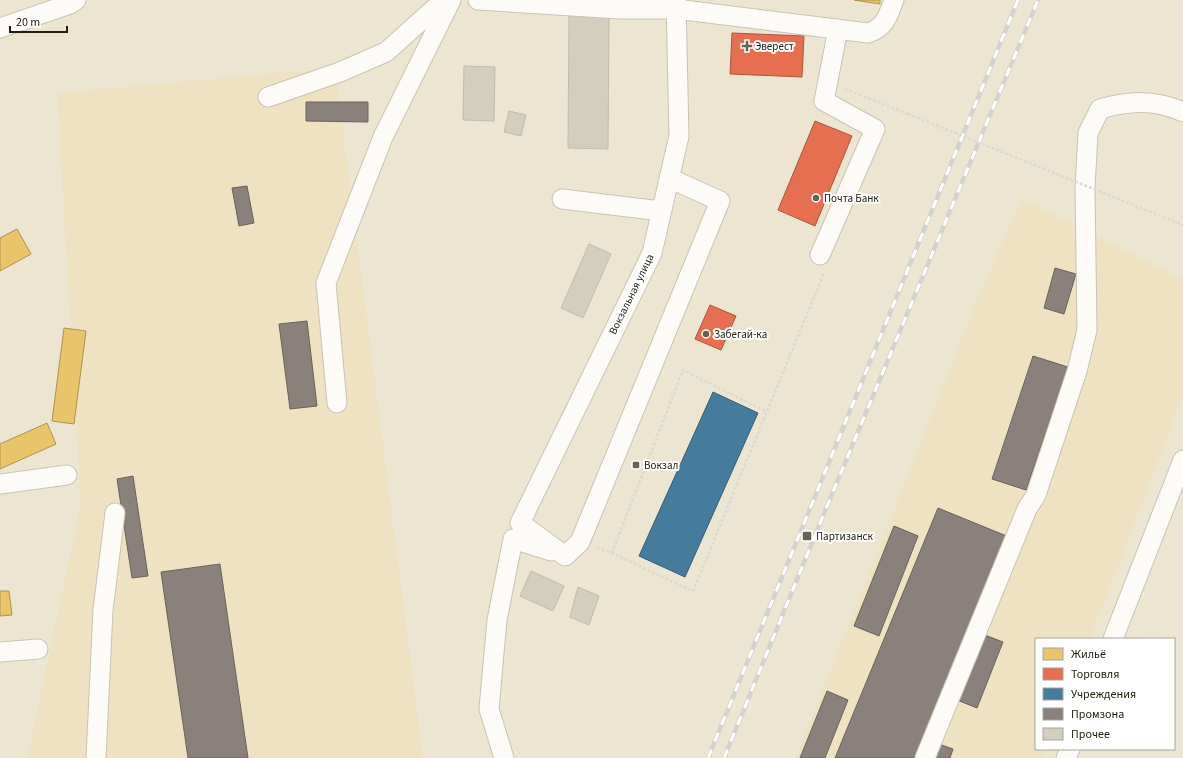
<svg xmlns="http://www.w3.org/2000/svg" width="1183" height="758" viewBox="0 0 1183 758" font-family="'Source Sans 3',sans-serif">
	<rect width="100%" height="100%" fill="#ece5d1"/>
	<g fill="#eee2c2">
		<path d="M335,68L423,758H27L81,504L57,93Z"/>
		<path d="M1021,199L1180,278L1183,286V396L1090,639H1036V749H1048L1044,758H796L977,300Z"/>
	</g>
	<g fill="#e9c46a" stroke="#ad924f">
		<path d="M854,0H880V4Z"/>
		<path d="M17,229L31,254L0,271V238Z"/>
		<path d="M64,328L86,331L74,424L52,421Z"/>
		<path d="M47,423L56,444L0,469V444Z"/>
		<path d="M0,591H9L12,615L0,616Z"/>
	</g>
	<g fill="#e76f51" stroke="#ab563d">
		<path d="M732,33L804,36L802,77L730,74Z"/>
		<path d="M815,121L852,136L815,226L778,210Z"/>
		<path d="M710,305L736,316L721,350L695,339Z"/>
	</g>
	<path fill="#457b9d" stroke="#3a5e72" d="M713,392L758,413L685,577L639,556Z"/>
	<g fill="#8a817c" stroke="#6a635b">
		<path d="M306,102H368V122L306,121Z"/>
		<path d="M247,186L254,223L239,226L232,188Z"/>
		<path d="M1055,268L1076,274L1064,314L1044,308Z"/>
		<path d="M307,321L317,406L290,409L279,324Z"/>
		<path d="M1033,356L1068,367L1026,490L992,479Z"/>
		<path d="M133,476L148,576L132,578L117,479Z"/>
		<path d="M938,508L1009,537L918,758H835Z"/>
		<path d="M894,526L918,536L879,636L854,626Z"/>
		<path d="M220,564L248,758H188L161,572Z"/>
		<path d="M982,634L1003,642L977,708L957,700Z"/>
		<path d="M827,691L848,700L825,758H800Z"/>
		<path d="M936,743L953,749L950,758H930Z"/>
	</g>
	<g fill="#d3cebe" stroke="#c1bcad">
		<path d="M569,15H609L608,149L568,148Z"/>
		<path d="M464,66L495,67L494,121L463,120Z"/>
		<path d="M509,111L526,115L521,136L504,132Z"/>
		<path d="M589,244L611,254L583,318L561,308Z"/>
		<path d="M531,571L564,586L553,611L520,596Z"/>
		<path d="M578,587L599,596L589,625L570,617Z"/>
	</g>
	<g fill="none" stroke-linecap="round" stroke-linejoin="round">
		<defs>
			<g id="minor">
				<path d="M478,0L620,9H676L868,33C886,27 888,15 894,0"/>
				<path d="M0,28L70,4L76,0"/>
				<path d="M268,97L340,72L386,52L444,0"/>
				<path d="M669,178L720,201L580,542L565,556L520,523L652,253L679,136L676,0"/>
				<path d="M562,199L661,211"/>
				<path d="M820,255L875,129L824,101L838,29"/>
				<path d="M337,403L326,283L383,137L451,0"/>
				<path d="M0,484L67,475"/>
				<path d="M1113,639L1183,460"/>
				<path d="M0,652L38,649"/>
				<path d="M96,758L103,610L115,513"/>
				<path d="M504,758L489,709L497,620L513,539L551,551"/>
				<path d="M925,758L1027,509L1036,495L1077,371L1087,330L1085,188L1088,133L1100,109C1128,101 1155,99 1183,112"/>
				<path d="M1066,758L1070,749"/>
			</g>
		</defs>
		<use href="#minor" stroke="#c9c3b4" stroke-width="21"/>
		<g stroke="#dbd9d3" stroke-width="2.5" stroke-dasharray="3 2" stroke-linecap="butt">
			<path d="M845,89L908,114"/>
			<path d="M597,548L612,553L693,591L824,273"/>
			<path d="M612,553L683,370L767,412"/>
		</g>
		<use href="#minor" stroke="#fcfbf8" stroke-width="19"/>
		<defs>
			<g id="rail">
				<path d="M708,758L1018,0"/>
				<path d="M724,758L825,511L1038,0"/>
			</g>
		</defs>
		<use href="#rail" stroke="#d4d2cc" stroke-width="4.5"/>
		<use href="#rail" stroke="#fff" stroke-width="3" stroke-dasharray="9" stroke-linecap="butt"/>
		<path stroke="#dbd9d3" stroke-width="2.5" stroke-dasharray="3 2" stroke-linecap="butt" d="M908,114L1183,225"/>
	</g>
	<g fill="#676253" stroke="#fff" stroke-width="1.5">
		<path d="M745 40h4v4h4v4h-4v4h-4v-4h-4v-4h4z"/>
		<circle cx="816" cy="198" r="4"/>
		<circle cx="706" cy="334" r="4"/>
		<rect x="632" y="461" width="8" height="8" rx="2"/>
		<rect x="802" y="531" width="10" height="10" rx="2"/>
	</g>
	<g text-anchor="middle" stroke-width="4" stroke-linejoin="round" paint-order="stroke">
		<g font-size="11" fill="#201c0f" stroke="#fff" text-anchor="start">
			<text x="755" y="50">Эверест</text>
			<text x="824" y="202">Почта Банк</text>
			<text x="714" y="338">Забегай-ка</text>
			<text x="644" y="469">Вокзал</text>
			<text x="816" y="540">Партизанск</text>
		</g>
		<g font-size="11" fill="#201c0f" stroke="#fff">
			<text transform="translate(631 294) rotate(-64)" y="4">Вокзальная улица</text>
		</g>
	</g>
	<rect x="1035" y="638" width="140" height="112" fill="#ffffff" stroke="#a6a49f"/>
	<rect x="1043" y="648" width="20" height="12" fill="#e9c46a" stroke="#a6a49f"/>
	<text x="1071" y="658" font-size="12" fill="#201c0f">Жильё</text>
	<rect x="1043" y="668" width="20" height="12" fill="#e76f51" stroke="#a6a49f"/>
	<text x="1071" y="678" font-size="12" fill="#201c0f">Торговля</text>
	<rect x="1043" y="688" width="20" height="12" fill="#457b9d" stroke="#a6a49f"/>
	<text x="1071" y="698" font-size="12" fill="#201c0f">Учреждения</text>
	<rect x="1043" y="708" width="20" height="12" fill="#8a817c" stroke="#a6a49f"/>
	<text x="1071" y="718" font-size="12" fill="#201c0f">Промзона</text>
	<rect x="1043" y="728" width="20" height="12" fill="#d3cebe" stroke="#a6a49f"/>
	<text x="1071" y="738" font-size="12" fill="#201c0f">Прочее</text>
	<path d="M10 26v6h57v-6" fill="none" stroke="#201c0f" stroke-width="2"/>
	<text x="16" y="26" font-size="12" fill="#201c0f" stroke="#ffffff" stroke-width="3" paint-order="stroke">20 m</text>
</svg>
